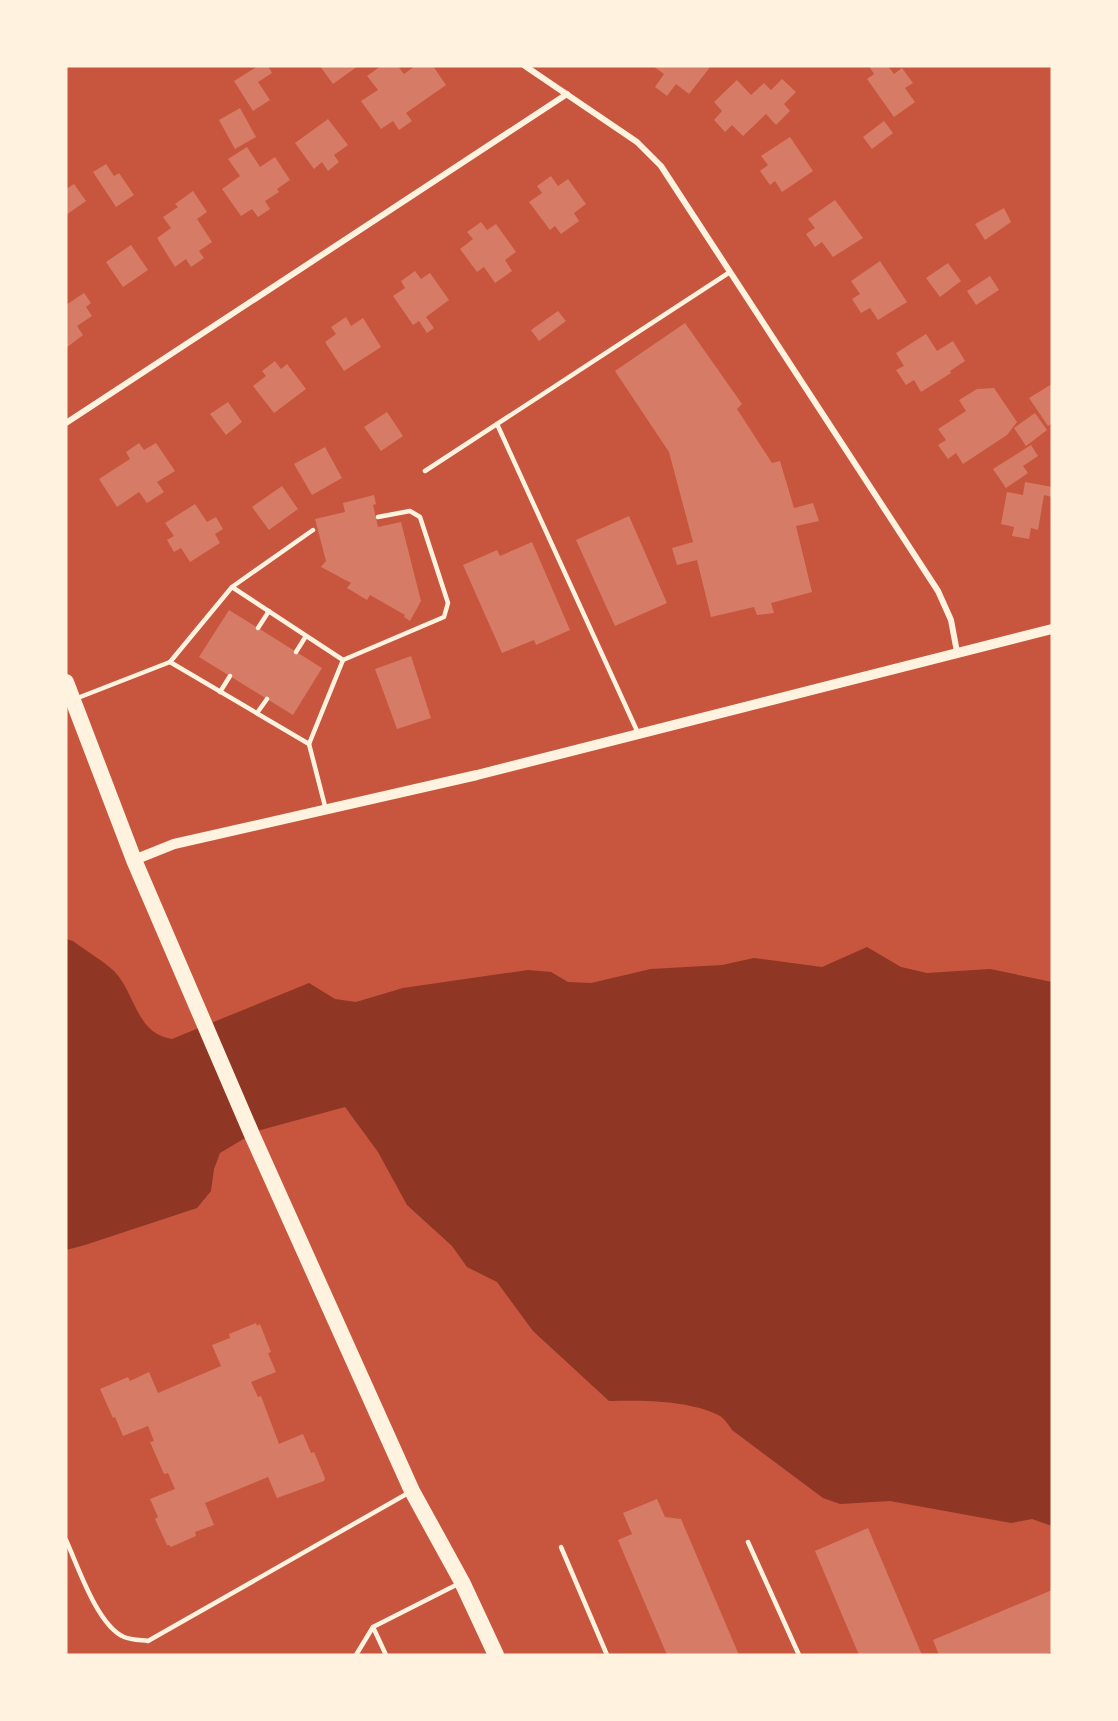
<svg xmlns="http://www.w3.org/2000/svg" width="1118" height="1721" viewBox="0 0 1118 1721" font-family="Karla,sans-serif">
	<rect width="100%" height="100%" fill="#c8553d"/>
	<path fill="#8f3625" d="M66,939L73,941C86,951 102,960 114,971C135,992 136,1034 172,1039L309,983L335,999L356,1002L403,988L528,970L551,972L568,982L591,983L651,969L722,965L754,958L822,967L867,947L901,967L927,973L990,969L1052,982V1526L1032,1519L1011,1523L890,1501L840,1504L823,1498L732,1430C729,1426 725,1419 720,1416C692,1400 640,1400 609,1401L533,1331L497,1282L467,1267L452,1246L407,1205L378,1152L345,1107L257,1131L220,1153L214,1169L211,1191L197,1208L85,1245L66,1250Z"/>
	<g fill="#d67c66">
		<path d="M258,66H268L272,73L258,82L270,100L253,111L234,81Z"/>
		<path d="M320,66H358L333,84Z"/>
		<path d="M381,66H398L404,74L415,66H433L446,85L406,113L412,121L399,130L393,121L381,129L361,101L378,90L367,76Z"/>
		<path d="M653,66H711L689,94L676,84L667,96L655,87L664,74Z"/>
		<path d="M869,66H888L894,74L902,68L913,83L905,88L915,102L894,117L867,79L874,74Z"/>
		<path d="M782,79L796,92L784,104L790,111L776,125L766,114L743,136L732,125L725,132L714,120L722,111L714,102L737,80L751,95L764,83L771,90Z"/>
		<path d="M240,108L256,137L235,149L219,120Z"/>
		<path d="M328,119L348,145L334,155L339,162L328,171L322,162L314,169L295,143Z"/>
		<path d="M884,121L893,133L872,149L863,137Z"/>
		<path d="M790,137L813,171L782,192L775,181L770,185L760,171L768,165L761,156Z"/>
		<path d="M247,147L260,167L275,157L290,180L277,189L279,192L265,201L270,209L258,217L252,209L241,216L222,189L240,176L228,159Z"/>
		<path d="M106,164L114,176L119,173L134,195L116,207L93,172Z"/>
		<path d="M551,176L558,186L568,179L586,204L574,213L579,221L561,234L555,226L550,230L529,202L542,193L537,186Z"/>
		<path d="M74,184L86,201L66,215V189Z"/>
		<path d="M193,191L207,212L197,219L212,242L199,251L204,258L191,267L186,259L175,267L157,238L171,228L163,217L178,207L175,204Z"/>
		<path d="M835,200L863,238L833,257L822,242L815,247L806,234L815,228L808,219Z"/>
		<path d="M1004,208L1011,222L985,240L975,224Z"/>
		<path d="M481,222L487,230L496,224L516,252L505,260L512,271L495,283L484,267L477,272L460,249L473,239L467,232Z"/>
		<path d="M131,245L148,270L123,287L106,262Z"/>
		<path d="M880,261L907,302L878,320L870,308L861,313L852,299L860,294L851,281Z"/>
		<path d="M948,263L961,281L940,297L926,278Z"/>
		<path d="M415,271L421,279L430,273L449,300L426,317L434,328L427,333L419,321L413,325L393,296L405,288L401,281Z"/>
		<path d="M990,276L999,290L976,305L967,291Z"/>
		<path d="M84,293L91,303L86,307L92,316L77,326L83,335L66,348V305Z"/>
		<path d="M558,311L566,321L539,341L531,330Z"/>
		<path d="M346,317L351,326L363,318L381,347L344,371L325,342L336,334L331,327Z"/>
		<path d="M685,323L742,404L737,409L772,463L780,461L794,508L813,503L819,521L796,526L812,592L771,603L774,613L757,615L754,607L711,617L697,560L677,565L672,548L693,542L669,452L615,371Z"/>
		<path d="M926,334L937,351L953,341L965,361L950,371L951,373L921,392L914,380L906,385L896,370L904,366L896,353Z"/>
		<path d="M275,361L281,369L287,364L306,389L274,413L253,386L266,376L262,371Z"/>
		<path d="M1052,384V423L1048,426L1029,398Z"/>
		<path d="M994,388L1017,422L1007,435L963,464L956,453L948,459L938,445L946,440L938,429L966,411L959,400L977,389Z"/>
		<path d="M228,402L242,422L226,435L210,414Z"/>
		<path d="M387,412L403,436L381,451L364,427Z"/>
		<path d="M1035,413L1047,430L1026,446L1014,428Z"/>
		<path d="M139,443L144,450L156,443L175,471L157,482L164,492L147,503L139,492L117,507L99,479L130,459L126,452Z"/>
		<path d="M1031,445L1038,456L1023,466L1028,473L1006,488L993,469Z"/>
		<path d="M325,447L342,478L312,495L294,464Z"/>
		<path d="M1025,482L1052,487V497L1044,495L1038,530L1031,528L1029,539L1012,536L1014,527L1001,524L1007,492L1023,495Z"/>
		<path d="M282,486L298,509L269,530L252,507Z"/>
		<path d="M374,495L376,504L373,505L378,527L401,522L421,601L410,621L404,617L405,615L370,595L367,600L347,588L351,583L321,567L326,561L315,519L345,512L343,503Z"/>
		<path d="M195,504L207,522L216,517L223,529L215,534L220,543L190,562L181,548L174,552L167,540L174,536L165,523Z"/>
		<path d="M629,516L667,603L615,626L576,540Z"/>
		<path d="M532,542L570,630L536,645L534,640L502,653L463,565L497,550L500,556Z"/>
		<path d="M229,610L322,668L293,715L199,657Z"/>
		<path d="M411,656L431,718L397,729L375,669Z"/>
		<path d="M256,1323L257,1326L260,1324L271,1352L268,1353L276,1372L251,1382L258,1397L261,1396L279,1444L303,1434L311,1453L314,1452L325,1478L324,1481L277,1498L268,1477L205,1503L214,1525L195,1532L196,1536L171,1547L169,1545H167L155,1519L158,1517L150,1499L175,1489L168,1473L164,1474L150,1442L154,1441L148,1426L123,1436L115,1417L113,1418L100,1389L128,1377L130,1381L149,1372L158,1393L221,1366L212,1345L230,1338L229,1334Z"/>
		<path d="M657,1499L665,1517L681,1519L739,1655H667L618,1540L632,1534L623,1513Z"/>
		<path d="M868,1528L922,1655H859L815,1551Z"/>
		<path d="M1052,1590V1652L1044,1655H939L933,1640Z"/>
	</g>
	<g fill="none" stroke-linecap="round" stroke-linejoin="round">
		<g stroke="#fff3e0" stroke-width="4.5">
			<path d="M497,424L638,733"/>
			<path d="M425,471L730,272"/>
			<path d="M232,587L343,660"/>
			<path d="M258,628L269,611"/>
			<path d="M296,652L306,636"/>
			<path d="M170,662L232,587L313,530"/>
			<path d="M220,692L230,676"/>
			<path d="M75,699L170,662L309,744L326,810"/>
			<path d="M257,713L267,699"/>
			<path d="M309,744L343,660L444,617L448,603L420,517L410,511L378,517"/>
			<path d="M66,1540C78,1566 97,1625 124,1637C131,1640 140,1640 148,1641L410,1492"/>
			<path d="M748,1542L799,1655"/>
			<path d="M561,1547L607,1655"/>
			<path d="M373,1627L386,1655"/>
			<path d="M356,1655L373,1627L460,1583"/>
		</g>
		<g stroke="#fff3e0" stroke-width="6">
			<path d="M525,66L637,142L661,166L938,591L951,620L957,652"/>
			<path d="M66,423L567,94"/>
		</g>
		<path stroke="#fff3e0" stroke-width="10" d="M134,860L174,844L477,775L1052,629"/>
		<path stroke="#fff3e0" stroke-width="16" d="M66,682L134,860L253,1137L412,1491L462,1582L496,1655"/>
	</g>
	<rect width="1118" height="1721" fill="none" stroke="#fff3e0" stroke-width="135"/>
</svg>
